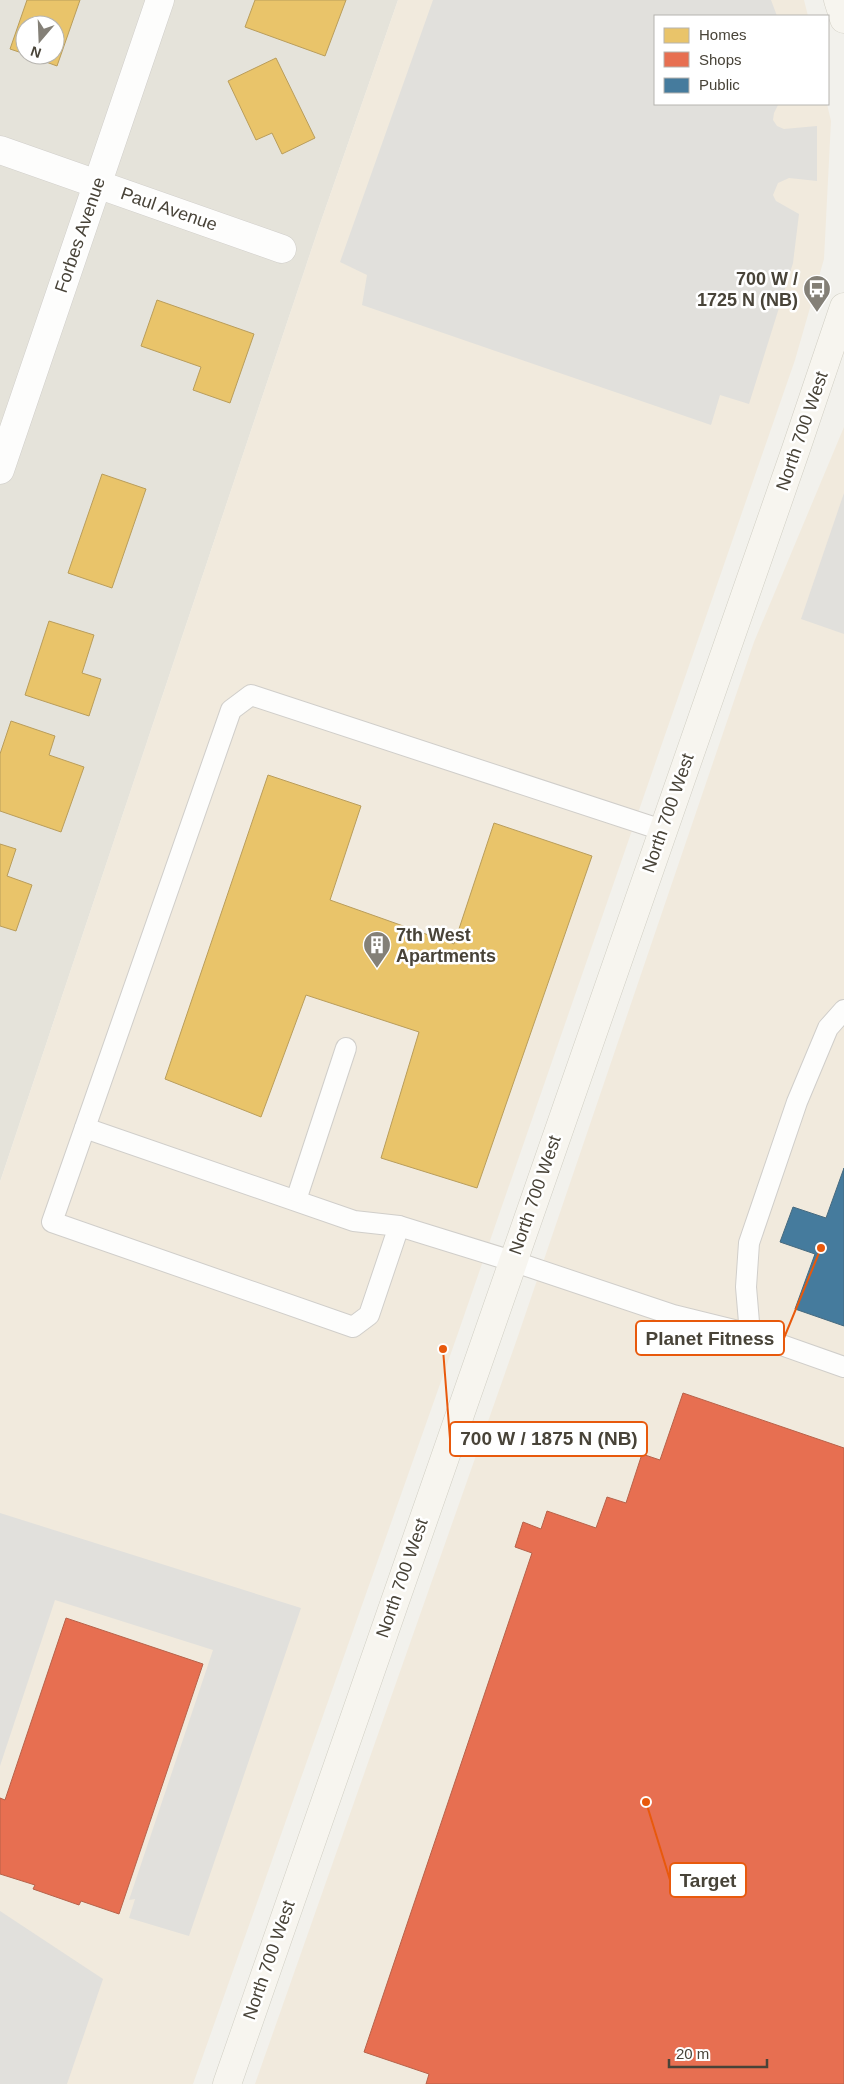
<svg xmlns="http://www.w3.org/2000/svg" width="844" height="2084" viewBox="0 0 844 2084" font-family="Arial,sans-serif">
	<rect width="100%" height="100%" fill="#f2f1ec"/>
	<path fill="#e5e3da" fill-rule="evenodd" d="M0,0H398L320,224L0,1182ZM25,25H55V55H25Z"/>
	<g fill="#f1eadd">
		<path d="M398,0H804L808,16H655V104H827L831,121L824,259L795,360L746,501L457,1336L193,2084H0V1182L320,224Z"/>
		<path d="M844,427V2084H255L517,1339L754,642Z"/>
	</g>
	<g fill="#e1e0dc">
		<path d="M433,0H771L777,16H655V104H783L778,105L774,113L773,120L777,126L784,129L817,126V181L789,178L778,183L773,195L776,201L799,214L793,263L749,404L720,395L711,425L362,305L367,275L340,262Z"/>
		<path d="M844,493V634L801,619Z"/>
		<path d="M0,1513L301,1608L189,1936L129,1918L135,1899L129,1900L213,1650L55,1600L0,1766Z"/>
		<path d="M0,1911L103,1979L67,2084H0Z"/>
	</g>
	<g fill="#e9c46a" stroke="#b99d5b">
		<path d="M27,0H80L57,66L27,55H55V25H25V54L10,49Z"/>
		<path d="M255,0H346L325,56L245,27Z"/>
		<path d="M276,58L315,138L282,154L272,133L256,140L228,81Z"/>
		<path d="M157,300L254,334L230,403L193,390L201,367L141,346Z"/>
		<path d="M102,474L146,489L112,588L68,573Z"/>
		<path d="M49,621L94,635L82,673L101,679L89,716L25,695Z"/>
		<path d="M11,721L55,736L49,755L84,767L61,832L0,811V754Z"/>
		<path d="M268,775L361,806L330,900L454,944L494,823L592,856L477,1188L381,1158L419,1032L306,995L261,1117L165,1079Z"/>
		<path d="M0,844L16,849L7,876L32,885L16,931L0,926Z"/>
	</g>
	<g fill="#e76f51" stroke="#b7624a">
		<path d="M683,1393L844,1448V2084H426L429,2074L364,2052L532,1553L515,1547L523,1522L541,1529L547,1511L596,1528L607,1497L626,1503L642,1454L660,1460Z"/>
		<path d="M66,1618L203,1664L119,1914L81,1901L79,1905L33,1889L35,1885L0,1874V1798L5,1800Z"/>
	</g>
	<path fill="#457b9d" stroke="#466a7f" d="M844,1168V1326L795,1309L815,1254L780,1242L793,1207L826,1218Z"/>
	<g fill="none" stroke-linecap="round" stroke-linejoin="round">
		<defs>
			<g id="lane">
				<path d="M662,830L251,695L231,710L52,1222L353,1327L369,1315L399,1226L512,1261L673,1315L750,1334L844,1367"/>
				<path d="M85,1128L354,1221L399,1226"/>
				<path d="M296,1200L346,1048"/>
				<path d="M750,1334L746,1287L749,1243L797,1102L828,1028L844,1010"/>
			</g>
			<g id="street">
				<path d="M0,150L282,249"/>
				<path d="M0,470L160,0"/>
			</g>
			<g id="secondary">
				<path d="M838,0L844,19"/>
				<path d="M227,2084L796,449L844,307"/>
			</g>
		</defs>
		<use href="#lane" stroke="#d0ceca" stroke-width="22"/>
		<use href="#street" stroke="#d0ceca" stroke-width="29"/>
		<use href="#secondary" stroke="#d0cec3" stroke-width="29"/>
		<use href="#lane" stroke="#fdfdfc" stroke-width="20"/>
		<use href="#street" stroke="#fdfdfc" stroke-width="28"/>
		<use href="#secondary" stroke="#f7f5ef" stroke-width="28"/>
	</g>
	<defs>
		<symbol id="bus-pin" viewBox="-11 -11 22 30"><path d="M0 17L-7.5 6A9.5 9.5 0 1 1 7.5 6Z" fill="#848077" stroke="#fff"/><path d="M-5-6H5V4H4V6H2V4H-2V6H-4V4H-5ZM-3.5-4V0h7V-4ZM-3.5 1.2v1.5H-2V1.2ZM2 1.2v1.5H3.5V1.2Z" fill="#fff"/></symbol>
		<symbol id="building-pin" viewBox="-11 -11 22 30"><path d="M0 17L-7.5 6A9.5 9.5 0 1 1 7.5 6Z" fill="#848077" stroke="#fff"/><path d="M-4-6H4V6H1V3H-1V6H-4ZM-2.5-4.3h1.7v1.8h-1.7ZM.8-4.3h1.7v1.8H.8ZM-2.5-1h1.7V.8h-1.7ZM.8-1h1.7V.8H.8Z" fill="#fff"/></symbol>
	</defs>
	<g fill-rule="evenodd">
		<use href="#bus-pin" x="801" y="273" width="32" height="43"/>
		<use href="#building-pin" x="361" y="929" width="32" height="43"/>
	</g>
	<g text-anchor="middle" stroke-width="5" stroke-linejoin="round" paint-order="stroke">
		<g font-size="18" fill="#484338" stroke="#fff">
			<text transform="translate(169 209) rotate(19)" y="6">Paul Avenue</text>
			<text transform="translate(80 235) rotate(-71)" y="6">Forbes Avenue</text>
			<text transform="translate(802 431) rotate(-71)" y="6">North 700 West</text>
			<text transform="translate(668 813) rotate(-71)" y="6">North 700 West</text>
			<text transform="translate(535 1195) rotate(-71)" y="6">North 700 West</text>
			<text transform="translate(402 1578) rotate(-71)" y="6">North 700 West</text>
			<text transform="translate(269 1960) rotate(-71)" y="6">North 700 West</text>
		</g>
		<g font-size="18" font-weight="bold" fill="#484338" stroke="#fff" text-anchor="end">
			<text x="798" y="285">700 W /<tspan x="798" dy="21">1725 N (NB)</tspan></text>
			<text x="396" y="941" text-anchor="start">7th West<tspan x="396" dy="21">Apartments</tspan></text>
		</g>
	</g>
	<path fill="none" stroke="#e8590c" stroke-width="2" d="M821 1248L784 1338M443 1349L450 1439M646 1802L670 1880"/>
	<g fill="#e8590c" stroke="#fff" stroke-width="2">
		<circle cx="821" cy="1248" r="5"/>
		<circle cx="443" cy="1349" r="5"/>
		<circle cx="646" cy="1802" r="5"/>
	</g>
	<g fill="#fff" stroke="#e8590c" stroke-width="2">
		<rect x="636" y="1321" width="148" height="34" rx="5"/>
		<rect x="450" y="1422" width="197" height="34" rx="5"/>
		<rect x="670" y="1863" width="76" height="34" rx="5"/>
	</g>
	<g font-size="19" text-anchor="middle" font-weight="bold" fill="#484338">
		<text x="710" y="1345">Planet Fitness</text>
		<text x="549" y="1445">700 W / 1875 N (NB)</text>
		<text x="708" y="1887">Target</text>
	</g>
	<rect x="654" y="15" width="175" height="90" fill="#ffffff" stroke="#b6b4af"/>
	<rect x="664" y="28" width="25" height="15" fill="#e9c46a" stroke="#b6b4af"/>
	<text x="699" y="40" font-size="15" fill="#484338">Homes</text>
	<rect x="664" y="52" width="25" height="15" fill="#e76f51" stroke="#b6b4af"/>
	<text x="699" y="65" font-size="15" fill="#484338">Shops</text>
	<rect x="664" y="78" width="25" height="15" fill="#457b9d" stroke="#b6b4af"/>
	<text x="699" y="90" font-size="15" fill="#484338">Public</text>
	<g transform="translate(40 40) rotate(199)"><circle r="24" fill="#ffffff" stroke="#b6b4af"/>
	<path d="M0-4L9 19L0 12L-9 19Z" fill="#848077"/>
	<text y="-8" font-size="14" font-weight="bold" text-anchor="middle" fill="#484338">N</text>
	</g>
	<path d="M669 2059v8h98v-8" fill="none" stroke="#484338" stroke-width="2.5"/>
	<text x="676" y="2059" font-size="15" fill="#484338" stroke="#ffffff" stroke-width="4" paint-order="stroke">20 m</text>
</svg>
